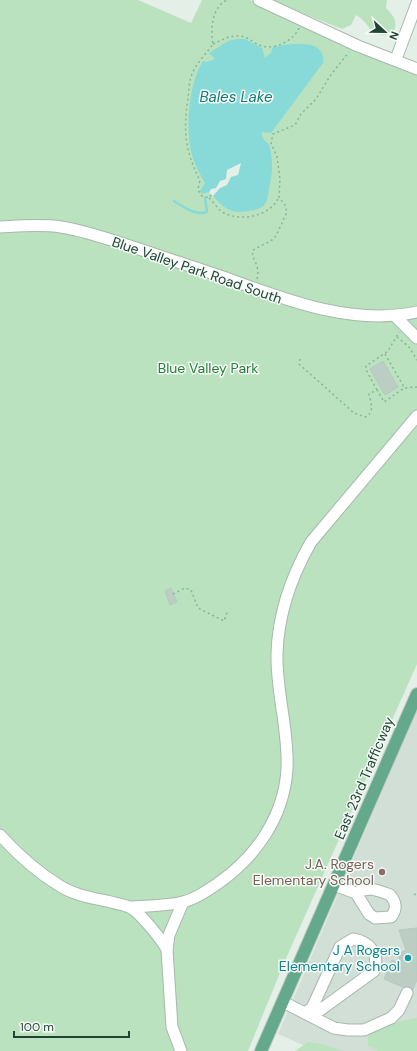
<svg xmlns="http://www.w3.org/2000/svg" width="417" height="1051" viewBox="0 0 417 1051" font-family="'DM Sans',sans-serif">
	<rect width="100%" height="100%" fill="#e4efe8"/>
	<path fill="#d2dfd7" d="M417,710V1051H317L278,1034Z"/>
	<g fill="#bbe2be">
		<path d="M0,0H138L191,23L202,0H250L417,72V664L284,963L248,1051H0Z"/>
		<path d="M270,0H387L386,8C395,17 398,22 393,34C369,40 372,24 356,15L351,25L342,29Z"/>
		<path d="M417,1018V1051H378L368,1046V1036C380,1025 401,1021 417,1018Z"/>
		<path d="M308,1042L322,1044L343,1051H295Z"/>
	</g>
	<path fill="#87dad7" d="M237,39H245L262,48L265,58L271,53L273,47C289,44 326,37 323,63L271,133L261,132L264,140L269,144C273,160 273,169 270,184C266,200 271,208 248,211C242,212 236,213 230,210C221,207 216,198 209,192L201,194L200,191L205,183C198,171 192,159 190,146C186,122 190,81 203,61L207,62L215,59L209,53L228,41Z"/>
	<path fill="#e4efe8" d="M241,163L238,175L231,177L227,185L220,188L213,196L209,193L211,189L216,188L220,181L226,179L227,170Z"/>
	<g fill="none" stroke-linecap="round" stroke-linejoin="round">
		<path stroke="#87dad7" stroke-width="2.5" d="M174,201C184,207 195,216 207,212L205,198"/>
	</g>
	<g fill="#bccdc3" stroke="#b5cabe">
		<path d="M383,361L398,387L385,395L370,369Z"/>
		<path d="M171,588L177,602L170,605L165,591Z"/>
		<path d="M417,928V980L412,991L384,979L392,960L399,963L400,961L397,955L406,950L399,930Z"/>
	</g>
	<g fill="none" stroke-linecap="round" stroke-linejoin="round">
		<defs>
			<g id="minor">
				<path d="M259,0L358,46L417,69"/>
				<path d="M396,59L417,3"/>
				<path d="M0,227C20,226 41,224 61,227C87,231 114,241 139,249C168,259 197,268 226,278C286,300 352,326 417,312"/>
				<path d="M395,316L417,338"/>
				<path d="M0,835C18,855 37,872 60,886C81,899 106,899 129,907C138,910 163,941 167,950L172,1027L181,1051"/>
				<path d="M334,885L356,893L369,914L375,918L391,917C397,909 397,903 390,895C377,890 369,886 356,893"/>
				<path d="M131,907C148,906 166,906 183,902C195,899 207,891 217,884C256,857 284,817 287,769C289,731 276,692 277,654C278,614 291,577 311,542L417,416"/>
				<path d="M167,950L169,935L183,902"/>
				<path d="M283,1002L334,1028L348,1030H364L391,1018L399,1010L407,993"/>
				<path d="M305,1013L312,1008L340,947L353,939C370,942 380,954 374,971L312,1016"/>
			</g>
			<path id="major" d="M261,1051L417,694"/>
		</defs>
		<use href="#minor" stroke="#a6b8ae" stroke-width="13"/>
		<use href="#major" stroke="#c1cac6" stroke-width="14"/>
		<g stroke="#81b69c" stroke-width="1.5" stroke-dasharray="2 3" stroke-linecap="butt">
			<path d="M213,44C222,40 230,35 240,36C249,37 254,44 262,46C276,50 294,40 299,28"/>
			<path d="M211,195L209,198L202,196C197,191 198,187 200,181C185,149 183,133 188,98C189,90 189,81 192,74C197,62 206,54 213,44C210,29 212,7 227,0"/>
			<path d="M209,198C214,202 218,210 224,213C243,222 270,216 279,197"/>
			<path d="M257,279C261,264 250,259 253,250L272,240L276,236L287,212L285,205L279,197L280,179L277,157L271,143L273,134L295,125L301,114L316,99L330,76L349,52"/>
			<path d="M397,337L409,347L417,360"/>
			<path d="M385,354L404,387"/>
			<path d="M300,359L299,364L354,413L365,417C375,413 371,403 369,394L377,390L384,402L404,388L417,387"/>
			<path d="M377,390L366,370V366L388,351L399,332"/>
			<path d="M173,594L185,588L191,590L198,608L224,621L228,610"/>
			<path d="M414,895L417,893"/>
		</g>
		<use href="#minor" stroke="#fff" stroke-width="11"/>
		<use href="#major" stroke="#64a98b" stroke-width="12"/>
	</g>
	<circle fill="#8d6e63" stroke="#f5fbf7" stroke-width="1.5" cx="382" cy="872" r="4"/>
	<circle fill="#0f9aa8" stroke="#f5fbf7" stroke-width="1.5" cx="408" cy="958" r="4"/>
	<g text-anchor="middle" stroke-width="3" stroke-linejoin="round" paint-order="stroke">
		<g font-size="14" fill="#214334" stroke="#f5fbf7">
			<text transform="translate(197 270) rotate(19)" y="5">Blue Valley Park Road South</text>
			<text transform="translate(364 778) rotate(-67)" y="5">East 23rd Trafficway</text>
		</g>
		<g font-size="14" fill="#267f38" stroke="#f5fbf7">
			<text x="208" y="373">Blue Valley Park</text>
		</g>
		<g font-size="14" fill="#785e54" stroke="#f5fbf7" text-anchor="end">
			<text x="374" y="869">J.A. Rogers<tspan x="374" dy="16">Elementary School</tspan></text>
		</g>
		<g font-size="14" fill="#0d838f" stroke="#f5fbf7" text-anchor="end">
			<text x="400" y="955">J A Rogers<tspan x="400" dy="16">Elementary School</tspan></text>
		</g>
		<g font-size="15" font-style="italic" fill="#137b79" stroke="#f5fbf7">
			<text x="236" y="102">Bales Lake</text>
		</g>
	</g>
	<g transform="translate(385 32) rotate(112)" stroke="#f5fbf7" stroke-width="3" paint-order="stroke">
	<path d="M0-3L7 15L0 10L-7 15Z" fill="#214334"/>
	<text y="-6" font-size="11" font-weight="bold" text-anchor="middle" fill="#214334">N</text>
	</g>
	<path d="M14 1031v6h115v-6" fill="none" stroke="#214334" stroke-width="2"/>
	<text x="20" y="1031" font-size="12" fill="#214334" stroke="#f5fbf7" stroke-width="3" paint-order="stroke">100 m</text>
</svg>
